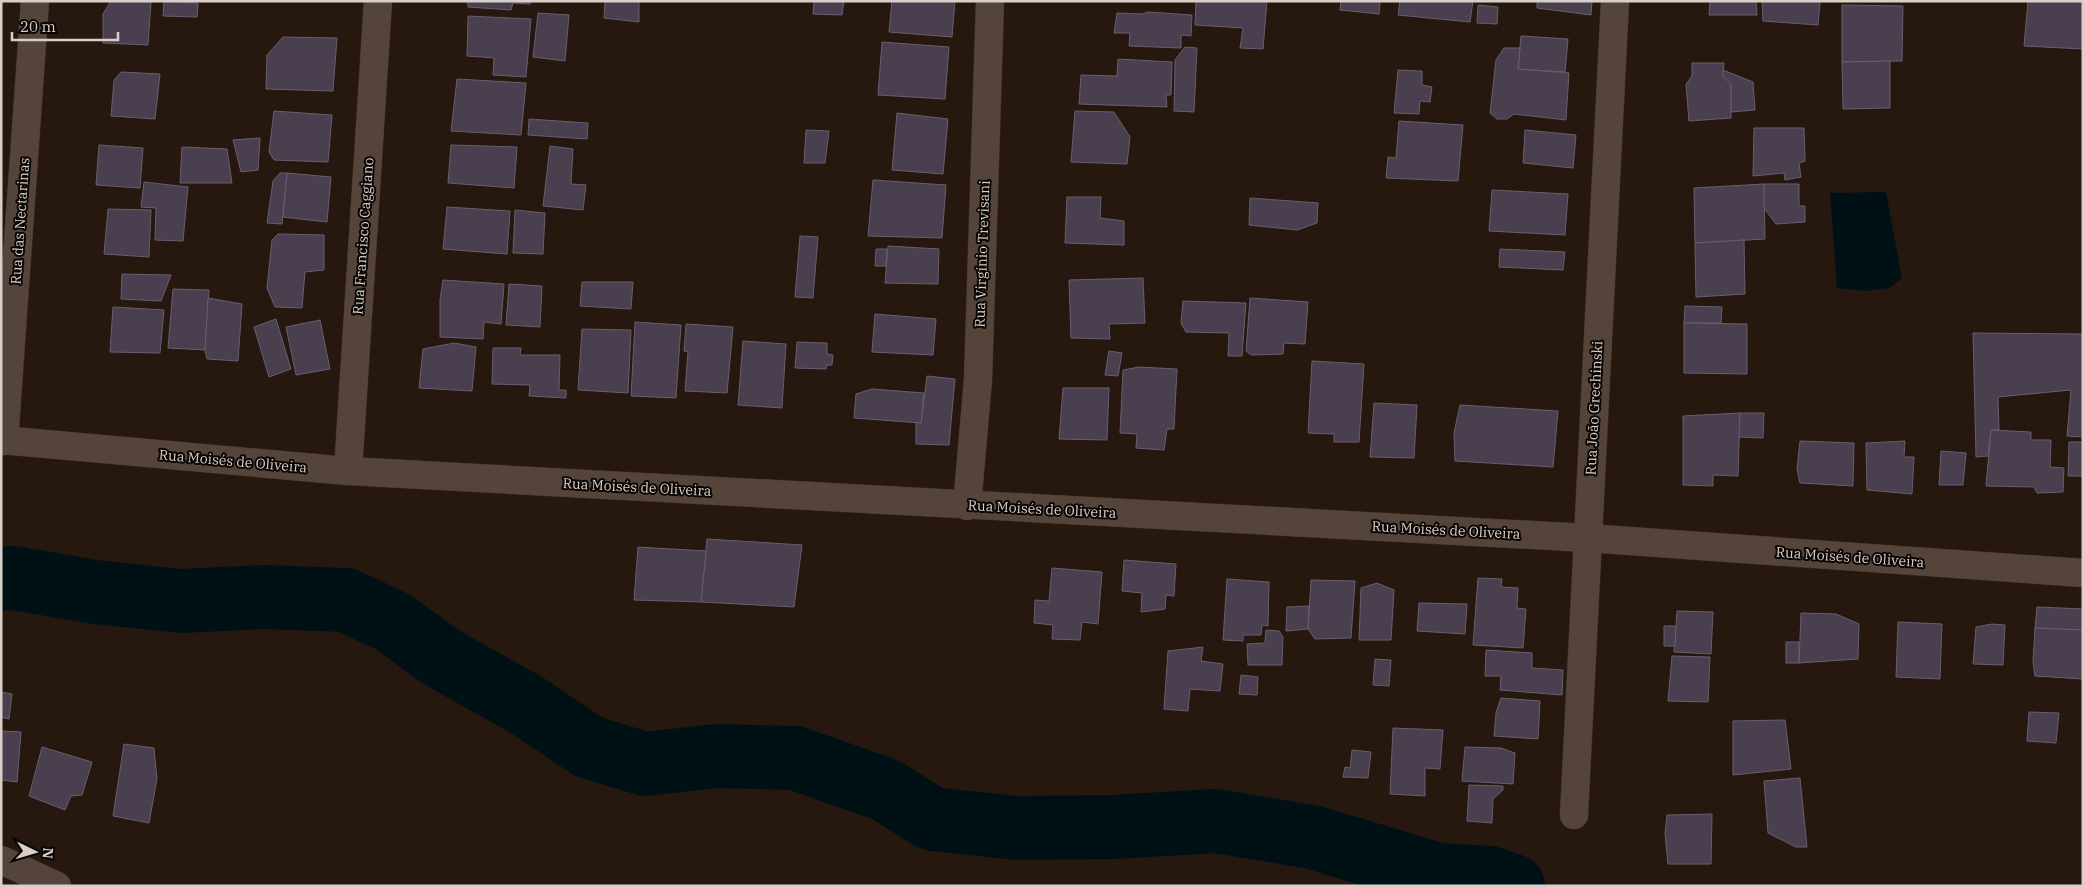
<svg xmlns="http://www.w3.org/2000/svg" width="2084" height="887" viewBox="0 0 2084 887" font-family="'IBM Plex Serif',serif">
	<rect width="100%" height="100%" fill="#26180f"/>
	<path fill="#001116" d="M1886,192L1902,278L1889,288L1866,291L1837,288L1830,193Z"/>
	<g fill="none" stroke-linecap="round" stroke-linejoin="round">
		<path stroke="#001116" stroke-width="64" d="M1,579L14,578L95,592L181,601L264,597L346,600L393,622L444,659L525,704L589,747L645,764L717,756L795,758L886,790L932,819L1016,828L1114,827L1215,821L1312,837L1438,875L1490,878L1513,886"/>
	</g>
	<g fill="#493f4e" stroke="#695e6e">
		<path d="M111,1L151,2L148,45L103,43V14Z"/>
		<path d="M164,1L198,3L197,17L163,16Z"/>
		<path d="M468,1H531L530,4L513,3L511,10L468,7Z"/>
		<path d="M605,1H639V22L604,18Z"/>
		<path d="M814,1H844L842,15L813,14Z"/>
		<path d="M892,1H955L952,37L889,32Z"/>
		<path d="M1196,1H1267L1263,49L1240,48L1243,28L1195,25Z"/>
		<path d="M1341,1H1380L1379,14L1340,10Z"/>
		<path d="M1400,1H1473L1470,22L1398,15Z"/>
		<path d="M1537,1H1592L1591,15L1537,8Z"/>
		<path d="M1710,1H1756L1757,15H1709Z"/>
		<path d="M1762,1H1820L1818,25L1763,21Z"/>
		<path d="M2028,1H2083V49L2024,46Z"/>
		<path d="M1478,5L1498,7L1497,24L1477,23Z"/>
		<path d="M1842,5L1903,6L1902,61L1842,62Z"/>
		<path d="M1148,12L1192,15L1191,36L1181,35V48L1129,46L1130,33H1114L1117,13L1142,14Z"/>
		<path d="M538,13L569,15L565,61L533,57Z"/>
		<path d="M468,16L531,19L526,77L493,75L494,58L467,56Z"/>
		<path d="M1521,36L1568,39L1565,72L1518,69Z"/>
		<path d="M283,37L337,38L333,91L266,89L267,55Z"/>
		<path d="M882,42L949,47L945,99L878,95Z"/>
		<path d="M1185,47L1197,48L1194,112L1174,111L1175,60Z"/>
		<path d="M1504,48H1520L1518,69L1569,73L1566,120L1514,114L1507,119H1497L1490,113L1496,60Z"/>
		<path d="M1118,59L1172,62L1171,95H1166L1167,107L1079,104L1081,75L1117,76Z"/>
		<path d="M1890,61V108L1843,109L1842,62Z"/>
		<path d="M1692,63H1724L1723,76L1731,84V118L1689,121L1686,84L1692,76Z"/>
		<path d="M1398,70L1422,71V85L1432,87L1430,102L1420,101L1419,114L1394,113Z"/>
		<path d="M1723,70L1753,82L1755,110L1731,112V84L1723,76Z"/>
		<path d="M121,72L160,74L155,119L111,116L114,80Z"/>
		<path d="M457,79L526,83L521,135L451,131Z"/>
		<path d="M274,111L332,115L328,162L274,160L269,152Z"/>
		<path d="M1075,111L1114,112L1130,137L1127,164L1071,162Z"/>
		<path d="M897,113L948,119L943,174L892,170Z"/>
		<path d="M529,119L588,123L587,139L528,135Z"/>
		<path d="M1399,121L1463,125L1458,181L1386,178L1388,157L1396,158Z"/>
		<path d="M1754,128H1804L1805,161L1799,163L1801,177L1785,180L1784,173L1753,176Z"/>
		<path d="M806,130L829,131L825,163H804Z"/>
		<path d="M1525,130L1576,135L1573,168L1523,163Z"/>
		<path d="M260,138L258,170L241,172L233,140Z"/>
		<path d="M99,145L143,148L140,188L96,185Z"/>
		<path d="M451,145L517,147L514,188L448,183Z"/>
		<path d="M550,146L573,149L571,184L586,185L583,210L543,206Z"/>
		<path d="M182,147L227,149L232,183H180Z"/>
		<path d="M280,173H287L282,224L267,223L273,181Z"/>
		<path d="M287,173L331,177L327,222L283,217Z"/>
		<path d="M873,180L946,185L942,238L868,236Z"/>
		<path d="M144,182L188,187L183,241L155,240L156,208L141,207Z"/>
		<path d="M1764,184L1765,239L1695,243L1694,188Z"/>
		<path d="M1764,184H1799V206H1805V222L1776,224L1764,208Z"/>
		<path d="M1492,190L1568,194L1565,235L1489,231Z"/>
		<path d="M1067,197H1101L1100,218L1124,221V245L1065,243Z"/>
		<path d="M1250,198L1318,203L1317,223L1297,230L1249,225Z"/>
		<path d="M447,207L510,211L507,254L443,249Z"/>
		<path d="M108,209L151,210L149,257L104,254Z"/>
		<path d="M515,210L545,213L543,254L513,253Z"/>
		<path d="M278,234L324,235V270L305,272L302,308L275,307L267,288L272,240Z"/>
		<path d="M800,236L818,237L813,298L795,297Z"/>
		<path d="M1744,240L1745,294L1696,297L1695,243Z"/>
		<path d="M888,246L939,249L938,284L885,283Z"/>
		<path d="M876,249H887L886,266H875Z"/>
		<path d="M1500,249L1565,252L1563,270L1499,267Z"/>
		<path d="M122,274L171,275L161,301L121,299Z"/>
		<path d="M1143,278L1145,323L1109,324L1110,339L1071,338L1069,280Z"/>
		<path d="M443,280L504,284L501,324L484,322L483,339L440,337V300Z"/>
		<path d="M582,282H633L631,309L580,306Z"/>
		<path d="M509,284L542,286L540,327L506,325Z"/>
		<path d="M173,289L209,290L205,350L168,348Z"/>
		<path d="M208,298L242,304L238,361L207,359L205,350Z"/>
		<path d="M1250,298L1308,302L1305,344L1284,343L1283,354L1251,355L1246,351Z"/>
		<path d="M1183,301L1246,303L1242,356H1228L1229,333L1186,332L1181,323Z"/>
		<path d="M1685,306L1722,307L1721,323H1684Z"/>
		<path d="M113,307L164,310L160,353L110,352Z"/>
		<path d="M875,314L936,319L933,355L872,352Z"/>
		<path d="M276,319L291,369L269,377L254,327Z"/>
		<path d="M320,320L330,369L296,375L286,327Z"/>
		<path d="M635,322L681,325L676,398L631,396Z"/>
		<path d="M1684,323L1747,324V374L1684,373Z"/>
		<path d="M686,324L733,327L727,393L685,391L688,352L684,351Z"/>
		<path d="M582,329L631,330L628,393L578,390Z"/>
		<path d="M1973,333L2083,334V437L2067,436L2071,390L1998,397L1999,430H1991L1988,456L1976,457Z"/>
		<path d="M743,341L786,344L782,408L738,405Z"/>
		<path d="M797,342L827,343V354L833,355L832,365H827L826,369L795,368Z"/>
		<path d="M454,343L476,347L472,391L419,388L423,349Z"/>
		<path d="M493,348H521L520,355H560L559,390H566V398L529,396L530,385L492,384Z"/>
		<path d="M1109,351L1122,353L1118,376L1105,375Z"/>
		<path d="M1312,361L1364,364L1359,442H1334V434L1308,433Z"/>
		<path d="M1139,367L1177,369L1174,429H1167L1164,450L1136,448L1137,434L1120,433L1123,370Z"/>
		<path d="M927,376L955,379L949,445L916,444V422L921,423Z"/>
		<path d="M1063,388H1109L1107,440L1059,439Z"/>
		<path d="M872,389L924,393L921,423L854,418L856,394Z"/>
		<path d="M1374,403L1417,405L1414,458L1370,457Z"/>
		<path d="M1460,405L1558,411L1553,467L1455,461L1454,433Z"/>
		<path d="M1740,413L1738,476L1713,475V486L1683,485V416Z"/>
		<path d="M1740,413H1764L1763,438L1739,437Z"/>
		<path d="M1991,430L2031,432V440H2051L2050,467L2064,468L2063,492L2037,493L2034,487L1986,486Z"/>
		<path d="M1800,441L1854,443L1853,486L1800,483L1797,469Z"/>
		<path d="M1905,441L1904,457H1914L1912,494L1867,490L1866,443Z"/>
		<path d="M2069,442H2083V476H2068Z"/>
		<path d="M1941,451L1966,453L1963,485H1939Z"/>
		<path d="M707,539L802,545L794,607L701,602Z"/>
		<path d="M638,547L706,551L701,602L634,600Z"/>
		<path d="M1124,560L1176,564L1174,596L1166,595L1165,609L1141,612L1142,593L1122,591Z"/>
		<path d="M1052,568L1102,572L1098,624L1082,622L1080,640L1052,639L1053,625L1034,623L1035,600L1049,601Z"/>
		<path d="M1478,578L1502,579L1501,587L1518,588L1517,608L1526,609L1523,648L1473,645Z"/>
		<path d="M1227,579L1269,582L1268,626L1262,625L1261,635H1243V641L1223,640Z"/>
		<path d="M1311,580L1355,581L1351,638L1315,639L1308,629Z"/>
		<path d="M1377,583L1394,590L1391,640H1359L1361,588Z"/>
		<path d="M1419,603L1467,604L1465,634L1417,631Z"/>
		<path d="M1309,606L1308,629L1286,631L1287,607Z"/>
		<path d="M2037,607L2083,609V630L2035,628Z"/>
		<path d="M1677,611L1713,612L1711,654L1674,652Z"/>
		<path d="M1801,613L1836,614L1859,624L1858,659L1799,663Z"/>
		<path d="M1898,622L1942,624L1940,679L1896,677Z"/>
		<path d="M1992,624L2005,625L2003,665L1973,664L1976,627Z"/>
		<path d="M1664,626H1676L1675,646H1664Z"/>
		<path d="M2035,628L2083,630V679L2035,676L2033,662Z"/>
		<path d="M1266,630L1279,631L1283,637L1282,665H1248L1247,644L1265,643Z"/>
		<rect x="1786" y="642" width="13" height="21"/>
		<path d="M1203,647L1201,661L1223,664L1220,691L1190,689L1188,711L1164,709L1168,651Z"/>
		<path d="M1486,650L1532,653V668L1563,670L1562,695L1500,690L1501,676H1485Z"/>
		<path d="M1672,656L1710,657L1708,702L1668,701Z"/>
		<path d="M1375,659L1391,660L1389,686L1373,685Z"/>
		<path d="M1241,675L1258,677L1257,695L1239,694Z"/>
		<path d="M1,692L12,694L9,719L1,717Z"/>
		<path d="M1501,698L1540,701L1538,739L1494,736L1496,713Z"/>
		<path d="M2029,712L2059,713L2056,743L2027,741Z"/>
		<path d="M1785,720L1791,769L1733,775V721Z"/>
		<path d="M1393,728L1443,730L1440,769L1425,768V796L1390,794Z"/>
		<path d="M1,731L21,732L17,782L1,780Z"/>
		<path d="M124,744L154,748L157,779L149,823L113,816Z"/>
		<path d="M42,747L92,762L82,795L71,796L65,810L29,796Z"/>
		<path d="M1465,747L1501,748L1515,753L1513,784L1462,781Z"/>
		<path d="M1352,750L1371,752L1368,778L1343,777L1345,767L1350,768Z"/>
		<path d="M1800,778L1807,847H1796L1768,833L1764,781Z"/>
		<path d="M1469,785L1503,786V790L1493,799L1492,823L1467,821Z"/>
		<path d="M1712,814L1711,864H1668L1665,834L1667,815Z"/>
	</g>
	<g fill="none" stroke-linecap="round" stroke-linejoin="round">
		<defs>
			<g id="minor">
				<path d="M1,440L348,471L1587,538L2083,573"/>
				<path d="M4,441L35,1"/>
				<path d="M348,471L378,1"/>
				<path d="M967,506L978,380L990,1"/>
				<path d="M1574,815L1615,1"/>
				<path d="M1,860L57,886"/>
			</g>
		</defs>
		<use href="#minor" stroke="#3b312d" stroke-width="29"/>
		<use href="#minor" stroke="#55443a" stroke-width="28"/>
	</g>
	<g text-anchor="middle" stroke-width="4" stroke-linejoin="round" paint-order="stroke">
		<g font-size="14" fill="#d9cfc9" stroke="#0a0503">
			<text transform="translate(20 221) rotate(-86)" y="5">Rua das Nectarinas</text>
			<text transform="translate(363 236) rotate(-86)" y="5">Rua Francisco Caggiano</text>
			<text transform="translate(982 254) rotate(-88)" y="5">Rua Virgínio Trevisani</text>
			<text transform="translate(1594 408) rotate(-87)" y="5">Rua João Grechinski</text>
			<text transform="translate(233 461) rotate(5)" y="5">Rua Moisés de Oliveira</text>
			<text transform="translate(637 487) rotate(3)" y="5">Rua Moisés de Oliveira</text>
			<text transform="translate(1042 509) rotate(3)" y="5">Rua Moisés de Oliveira</text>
			<text transform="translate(1446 530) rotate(3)" y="5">Rua Moisés de Oliveira</text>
			<text transform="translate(1850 557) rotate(4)" y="5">Rua Moisés de Oliveira</text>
		</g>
	</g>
	<rect width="2084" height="887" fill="none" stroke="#d9cfc9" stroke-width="5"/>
	<g transform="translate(35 852) rotate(95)" stroke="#0a0503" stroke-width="4" paint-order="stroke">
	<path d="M0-4L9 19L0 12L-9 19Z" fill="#d9cfc9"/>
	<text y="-8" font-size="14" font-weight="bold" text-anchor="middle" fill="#d9cfc9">N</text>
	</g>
	<path d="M12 32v8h106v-8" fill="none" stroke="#d9cfc9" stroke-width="2.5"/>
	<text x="20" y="32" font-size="15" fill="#d9cfc9" stroke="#0a0503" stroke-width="4" paint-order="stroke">20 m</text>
</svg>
